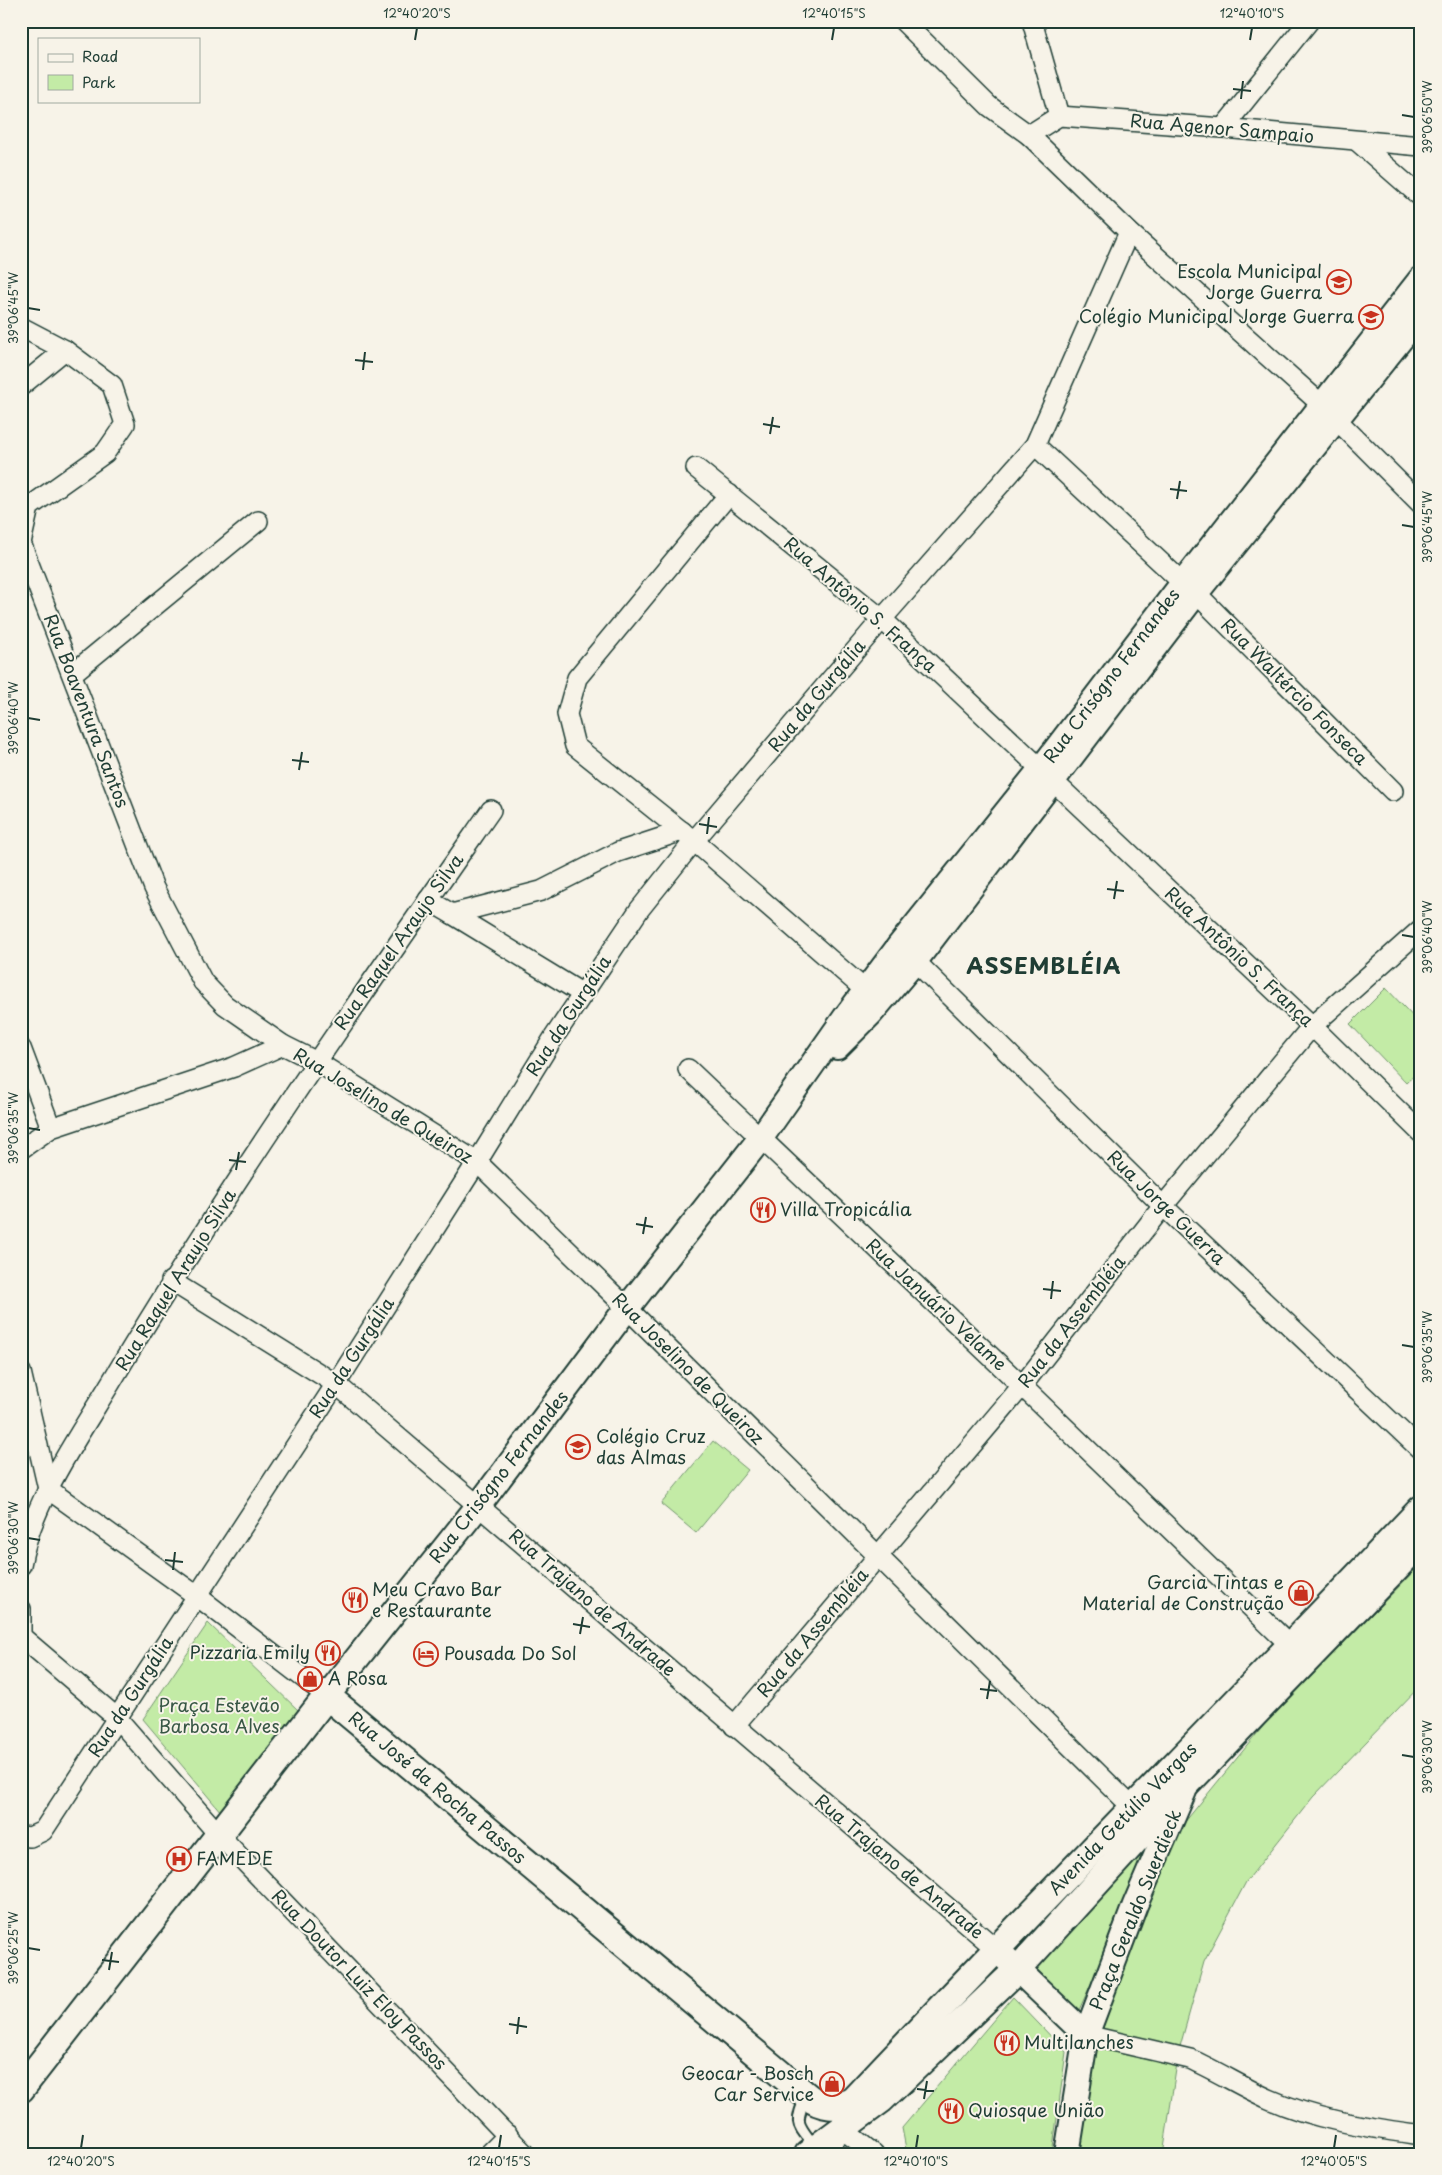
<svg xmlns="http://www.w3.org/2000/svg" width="1442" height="2175" viewBox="0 0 1442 2175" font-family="'Playpen Sans',sans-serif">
	<rect width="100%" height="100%" fill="#f7f3e8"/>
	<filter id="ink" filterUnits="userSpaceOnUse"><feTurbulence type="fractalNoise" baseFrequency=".02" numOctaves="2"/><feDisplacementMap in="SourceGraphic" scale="10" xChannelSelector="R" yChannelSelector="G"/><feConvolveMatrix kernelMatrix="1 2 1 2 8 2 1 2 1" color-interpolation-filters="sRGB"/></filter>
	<g filter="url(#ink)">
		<g fill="#c3eba6" stroke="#71946d">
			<path d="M1386,988L1421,1025V1069L1406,1083L1350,1024Z"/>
			<path d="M713,1441L748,1470L696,1533L661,1504Z"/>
			<path d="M1421,1564V1685L1313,1797L1246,1882L1204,1961L1179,2050L1163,2154H1078L1089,2048L1134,1919L1184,1823L1269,1719Z"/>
			<path d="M208,1623L299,1711L221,1812L143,1719Z"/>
			<path d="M1166,1821L1078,2012L1033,1965Z"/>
			<path d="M1013,1997L1066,2052L1052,2154H907L902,2128Z"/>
		</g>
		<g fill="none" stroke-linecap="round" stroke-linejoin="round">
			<defs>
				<path id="service" d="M806,2097C794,2125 797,2123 815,2147"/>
				<g id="minor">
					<path d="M903,21L989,106L1029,135L1129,232L1322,405"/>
					<path d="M1032,21L1059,116"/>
					<path d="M1223,128L1309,21"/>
					<path d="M1029,135L1059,116L1223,128L1421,146"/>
					<path d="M1357,141L1421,197"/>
					<path d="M21,327L65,350L112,385L125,424L105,453L29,507L21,543L154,888L203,982L225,1005L283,1045L317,1062L477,1162L627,1308L1133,1808"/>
					<path d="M21,386L65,350"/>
					<path d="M1337,420L1421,504"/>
					<path d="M1035,445L1183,583"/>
					<path d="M696,468L882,619L1041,769"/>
					<path d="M729,494L577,678L567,714L575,746L694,841L865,990"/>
					<path d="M1196,593L1393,791"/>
					<path d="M73,673L258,521"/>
					<path d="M1054,782L1312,1026L1421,1133"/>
					<path d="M428,900L452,914L541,891L618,852L682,831"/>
					<path d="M452,914L583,994"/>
					<path d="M915,961L1163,1206L1421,1450"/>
					<path d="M21,1048L51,1128"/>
					<path d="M688,1069L1022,1386L1291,1646"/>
					<path d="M21,1149L51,1128L234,1067L283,1045"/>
					<path d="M171,1281L336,1384L995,1948"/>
					<path d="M21,1372L48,1489L197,1596L327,1696"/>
					<path d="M21,1565C32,1500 83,1430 116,1374C232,1180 362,995 491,810"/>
					<path d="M21,1609V1640"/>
					<path d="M23,1638L117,1718L219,1835L525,2154"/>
					<path d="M734,1726L1022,1386L1163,1206L1312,1026L1421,929"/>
					<path d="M21,1836L30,1837L43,1831L336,1384L477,1162L554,1037L639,910L694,841L882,619L1035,445L1129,232"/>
					<path d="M1086,2035L1190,2059C1217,2071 1242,2087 1269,2099C1314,2119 1365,2127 1414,2134L1421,2132"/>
					<path d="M841,2128L874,2154"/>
					<path d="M489,2154L508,2135"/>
				</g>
				<g id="tertiary">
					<path d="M837,1047L871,1013L915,961L1196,593L1421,314"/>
					<path d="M327,1696L479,1505L627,1308L760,1139L845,1018L900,945L1041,769L1183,583L1421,279"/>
					<path d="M995,1948L1086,2035"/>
					<path d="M1067,2154L1086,2035L1135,1905L1184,1791"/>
				</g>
				<g id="secondary">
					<path d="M21,2089L327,1696L807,2096C820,2107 838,2109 853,2100C1040,1901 1233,1707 1421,1509"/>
					<path d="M808,2154L881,2100L1018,1969L1186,1785L1421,1542"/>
				</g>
			</defs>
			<use href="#service" stroke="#1f3d34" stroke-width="14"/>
			<use href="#minor" stroke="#1f3d34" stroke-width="22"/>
			<use href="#tertiary" stroke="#1f3d34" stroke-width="28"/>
			<use href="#secondary" stroke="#1f3d34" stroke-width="30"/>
			<use href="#service" stroke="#f7f3e8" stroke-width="10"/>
			<use href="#minor" stroke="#f7f3e8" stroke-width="19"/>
			<use href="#tertiary" stroke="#f7f3e8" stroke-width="24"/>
			<use href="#secondary" stroke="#f7f3e8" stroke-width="26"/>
		</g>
	</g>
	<path fill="none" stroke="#1f3d34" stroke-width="2" d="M415,40L417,28M832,40L834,28M1250,40L1252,28M1233,89L1251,91M1241,99L1243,81M1402,115L1414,117M28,308L40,310M355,360L373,362M363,370L365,352M763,424L780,427M770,434L773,417M1170,489L1187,491M1177,499L1180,481M1402,525L1414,527M28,718L40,720M292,760L309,762M299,770L302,752M699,824L717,827M707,834L709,817M1107,889L1124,891M1114,899L1117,881M1402,935L1414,937M28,1128L40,1130M229,1160L246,1162M236,1170L239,1152M636,1224L653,1227M643,1234L646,1217M1043,1289L1061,1291M1051,1299L1053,1281M1402,1345L1414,1347M28,1538L40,1540M165,1560L183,1562M173,1570L175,1552M573,1624L590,1627M580,1634L583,1617M980,1689L997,1691M987,1699L990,1681M1402,1755L1414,1757M28,1948L40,1950M102,1960L119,1962M109,1970L112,1952M509,2024L527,2027M517,2034L519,2017M917,2089L934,2091M924,2099L927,2081M81,2148L83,2135M499,2148L501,2135M916,2148L918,2135M1334,2148L1336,2135"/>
	<defs>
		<symbol id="school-ring" viewBox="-11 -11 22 22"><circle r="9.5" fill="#f7f3e8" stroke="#c8321e" stroke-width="1.5"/><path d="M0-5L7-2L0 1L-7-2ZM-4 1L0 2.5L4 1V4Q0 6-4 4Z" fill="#c8321e"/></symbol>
		<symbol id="restaurant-ring" viewBox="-11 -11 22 22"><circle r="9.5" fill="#f7f3e8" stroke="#c8321e" stroke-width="1.5"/><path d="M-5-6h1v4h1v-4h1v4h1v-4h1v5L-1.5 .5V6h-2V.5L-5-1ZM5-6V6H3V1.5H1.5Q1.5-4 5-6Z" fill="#c8321e"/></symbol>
		<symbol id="shop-ring" viewBox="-11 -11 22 22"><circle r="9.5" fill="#f7f3e8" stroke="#c8321e" stroke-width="1.5"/><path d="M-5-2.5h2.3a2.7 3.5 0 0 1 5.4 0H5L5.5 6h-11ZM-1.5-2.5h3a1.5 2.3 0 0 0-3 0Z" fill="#c8321e"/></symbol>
		<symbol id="hotel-ring" viewBox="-11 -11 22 22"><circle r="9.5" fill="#f7f3e8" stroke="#c8321e" stroke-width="1.5"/><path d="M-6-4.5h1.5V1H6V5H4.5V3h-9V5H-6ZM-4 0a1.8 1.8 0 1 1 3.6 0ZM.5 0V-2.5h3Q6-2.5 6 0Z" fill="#c8321e"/></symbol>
		<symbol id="hospital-ring" viewBox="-11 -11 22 22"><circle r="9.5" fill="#f7f3e8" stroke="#c8321e" stroke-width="1.5"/><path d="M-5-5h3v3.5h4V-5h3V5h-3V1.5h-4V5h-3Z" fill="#c8321e"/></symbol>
	</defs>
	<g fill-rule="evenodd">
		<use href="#school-ring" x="1325" y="268" width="28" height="28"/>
		<use href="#school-ring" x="1357" y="303" width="28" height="28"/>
		<use href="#restaurant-ring" x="749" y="1196" width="28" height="28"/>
		<use href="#school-ring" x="564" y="1433" width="28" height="28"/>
		<use href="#shop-ring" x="1287" y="1579" width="28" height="28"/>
		<use href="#restaurant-ring" x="341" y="1586" width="28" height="28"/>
		<use href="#restaurant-ring" x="314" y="1639" width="28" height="28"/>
		<use href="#hotel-ring" x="412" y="1640" width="28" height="28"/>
		<use href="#shop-ring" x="296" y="1665" width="28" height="28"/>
		<use href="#hospital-ring" x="165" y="1845" width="28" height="28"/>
		<use href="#restaurant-ring" x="993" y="2029" width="28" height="28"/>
		<use href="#shop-ring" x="818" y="2070" width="28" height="28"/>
		<use href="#restaurant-ring" x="937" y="2097" width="28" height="28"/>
	</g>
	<g text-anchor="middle" stroke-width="4" stroke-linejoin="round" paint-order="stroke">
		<g font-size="18" fill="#1f3d34" stroke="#f7f3e8">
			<text transform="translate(1222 129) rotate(5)" y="6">Rua Agenor Sampaio</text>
			<text transform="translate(860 605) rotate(41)" y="6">Rua Antônio S. França</text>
			<text transform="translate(1112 676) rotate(-53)" y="6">Rua Crisógno Fernandes</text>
			<text transform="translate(1294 692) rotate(45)" y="6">Rua Waltércio Fonseca</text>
			<text transform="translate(817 696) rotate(-50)" y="6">Rua da Gurgália</text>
			<text transform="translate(86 711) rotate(69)" y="6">Rua Boaventura Santos</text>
			<text transform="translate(399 942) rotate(-55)" y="6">Rua Raquel Araujo Silva</text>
			<text transform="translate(1239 957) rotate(43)" y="6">Rua Antônio S. França</text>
			<text transform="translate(569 1016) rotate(-57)" y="6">Rua da Gurgália</text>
			<text transform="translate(383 1106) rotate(31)" y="6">Rua Joselino de Queiroz</text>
			<text transform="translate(1166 1208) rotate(44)" y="6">Rua Jorge Guerra</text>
			<text transform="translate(176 1280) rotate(-58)" y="6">Rua Raquel Araujo Silva</text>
			<text transform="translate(936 1305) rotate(43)" y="6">Rua Januário Velame</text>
			<text transform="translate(1072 1322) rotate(-52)" y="6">Rua da Assembléia</text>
			<text transform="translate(352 1358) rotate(-57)" y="6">Rua da Gurgália</text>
			<text transform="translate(688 1369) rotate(45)" y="6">Rua Joselino de Queiroz</text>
			<text transform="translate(499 1477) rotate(-52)" y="6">Rua Crisógno Fernandes</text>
			<text transform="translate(592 1603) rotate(41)" y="6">Rua Trajano de Andrade</text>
			<text transform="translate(813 1633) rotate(-50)" y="6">Rua da Assembléia</text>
			<text transform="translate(131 1697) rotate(-57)" y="6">Rua da Gurgália</text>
			<text transform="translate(437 1788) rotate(40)" y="6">Rua José da Rocha Passos</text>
			<text transform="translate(1123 1819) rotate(-46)" y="6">Avenida Getúlio Vargas</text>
			<text transform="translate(899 1867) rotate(40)" y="6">Rua Trajano de Andrade</text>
			<text transform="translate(1136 1910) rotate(-68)" y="6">Praça Geraldo Suerdieck</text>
			<text transform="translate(359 1980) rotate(46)" y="6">Rua Doutor Luiz Eloy Passos</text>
		</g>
		<g font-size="18" fill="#1f3d34" stroke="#f7f3e8" text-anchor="start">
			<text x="1322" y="278" text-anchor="end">Escola Municipal<tspan x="1322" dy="21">Jorge Guerra</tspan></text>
			<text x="1354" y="323" text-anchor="end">Colégio Municipal Jorge Guerra</text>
			<text x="780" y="1216">Villa Tropicália</text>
			<text x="596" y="1443">Colégio Cruz<tspan x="596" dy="21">das Almas</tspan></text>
			<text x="1284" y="1589" text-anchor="end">Garcia Tintas e<tspan x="1284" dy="21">Material de Construção</tspan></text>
			<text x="372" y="1596">Meu Cravo Bar<tspan x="372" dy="21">e Restaurante</tspan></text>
			<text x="310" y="1659" text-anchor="end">Pizzaria Emily</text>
			<text x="444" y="1660">Pousada Do Sol</text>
			<text x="328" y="1685">A Rosa</text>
			<text x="196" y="1865">FAMEDE</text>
			<text x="1024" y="2049">Multilanches</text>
			<text x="814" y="2080" text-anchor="end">Geocar - Bosch<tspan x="814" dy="21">Car Service</tspan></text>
			<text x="968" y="2117">Quiosque União</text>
		</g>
		<g font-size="18" fill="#385745" stroke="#f7f3e8">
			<text x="219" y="1712">Praça Estevão<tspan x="219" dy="21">Barbosa Alves</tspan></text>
		</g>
		<g font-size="22" font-weight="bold" letter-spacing="1" fill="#1f3d34" stroke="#f7f3e8">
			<text x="1044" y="974">ASSEMBLÉIA</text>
		</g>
	</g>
	<rect width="1442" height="2175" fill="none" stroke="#f7f3e8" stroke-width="55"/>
	<rect x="38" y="38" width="162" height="65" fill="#f7f3e8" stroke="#a1aaa0"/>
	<rect x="48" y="54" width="25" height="8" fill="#f7f3e8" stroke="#a1aaa0"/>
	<text x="82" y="62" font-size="15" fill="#1f3d34">Road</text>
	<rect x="48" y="75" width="25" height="15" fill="#c3eba6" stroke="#a1aaa0"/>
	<text x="82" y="88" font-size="15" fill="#1f3d34">Park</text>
	<rect x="28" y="28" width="1386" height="2120" fill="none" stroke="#1f3d34" stroke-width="2"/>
	<g font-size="12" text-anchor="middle" fill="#1f3d34">
		<text x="417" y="18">12°40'20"S</text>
		<text x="834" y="18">12°40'15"S</text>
		<text x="1252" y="18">12°40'10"S</text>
		<text transform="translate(1428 117) rotate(-90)" y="4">39°06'50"W</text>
		<text transform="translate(14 308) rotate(-90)" y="4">39°06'45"W</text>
		<text transform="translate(1428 527) rotate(-90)" y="4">39°06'45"W</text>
		<text transform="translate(14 718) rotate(-90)" y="4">39°06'40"W</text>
		<text transform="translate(1428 937) rotate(-90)" y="4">39°06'40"W</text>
		<text transform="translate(14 1128) rotate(-90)" y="4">39°06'35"W</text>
		<text transform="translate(1428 1347) rotate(-90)" y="4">39°06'35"W</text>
		<text transform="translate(14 1538) rotate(-90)" y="4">39°06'30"W</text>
		<text transform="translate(1428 1757) rotate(-90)" y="4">39°06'30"W</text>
		<text transform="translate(14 1948) rotate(-90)" y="4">39°06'25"W</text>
		<text x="81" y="2166">12°40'20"S</text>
		<text x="499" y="2166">12°40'15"S</text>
		<text x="916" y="2166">12°40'10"S</text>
		<text x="1334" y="2166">12°40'05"S</text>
	</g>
</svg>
